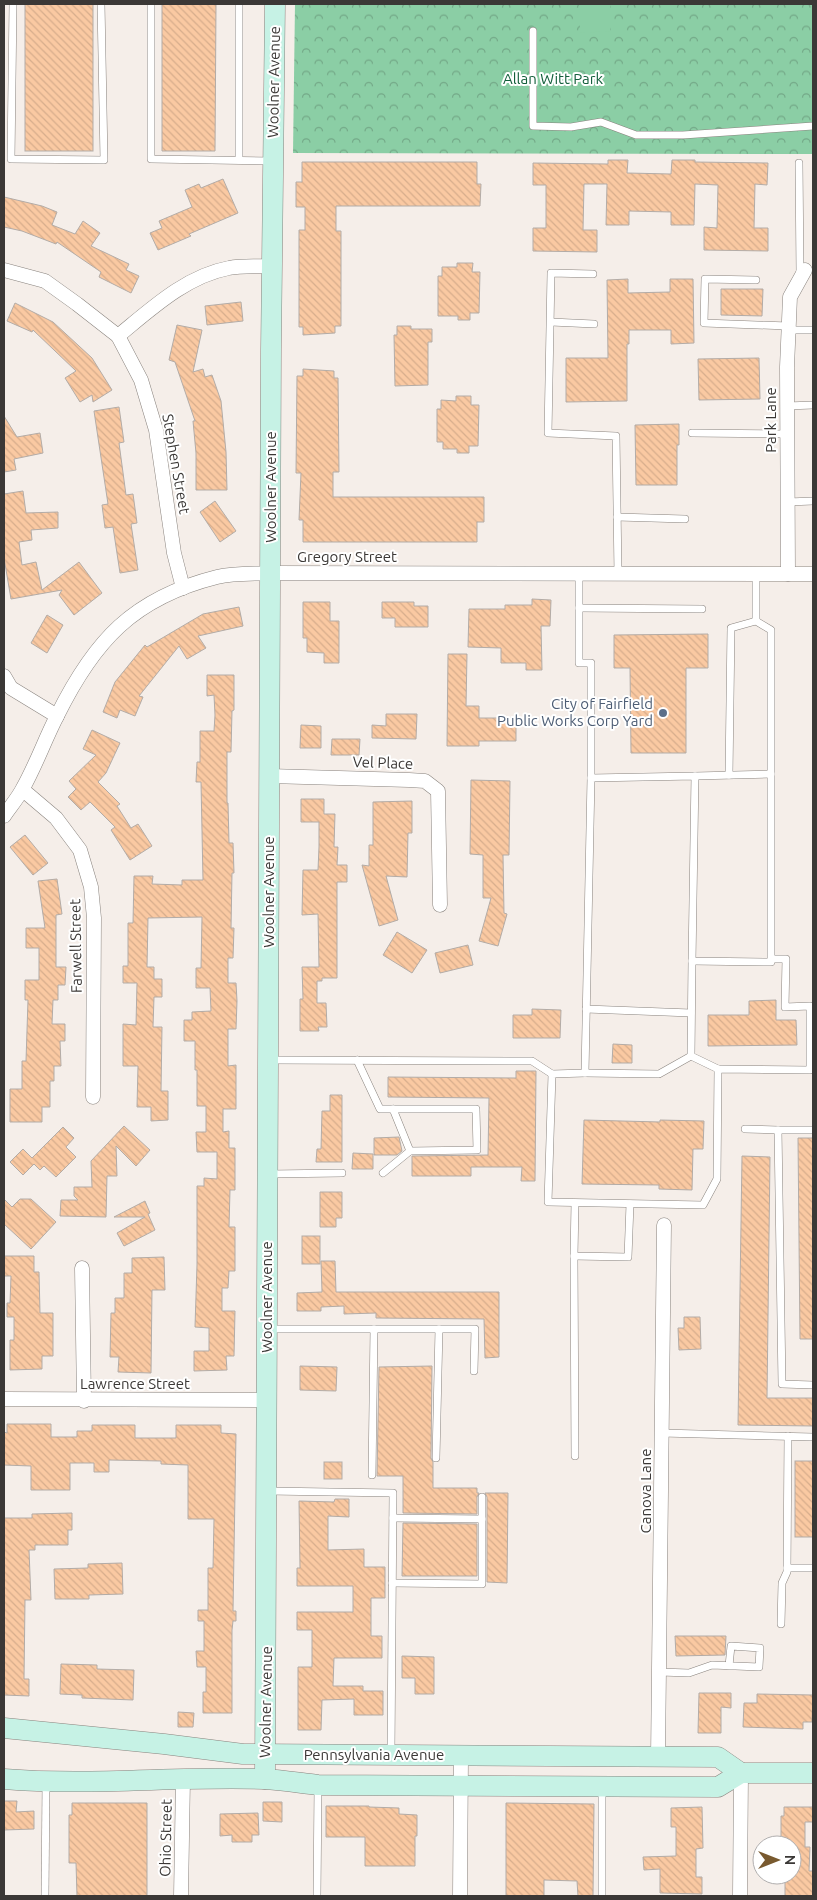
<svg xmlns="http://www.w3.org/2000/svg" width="817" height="1900" viewBox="0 0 817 1900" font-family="Ubuntu,sans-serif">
	<defs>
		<pattern id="park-crowns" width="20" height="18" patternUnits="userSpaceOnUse" patternTransform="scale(1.25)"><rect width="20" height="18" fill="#8bcea5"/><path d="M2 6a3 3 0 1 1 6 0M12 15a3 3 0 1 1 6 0" fill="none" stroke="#73a887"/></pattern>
		<pattern id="building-back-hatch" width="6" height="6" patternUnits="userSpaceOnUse" patternTransform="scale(1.25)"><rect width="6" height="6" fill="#fac9a2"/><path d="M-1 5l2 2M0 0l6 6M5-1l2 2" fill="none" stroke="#d7ad8c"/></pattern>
	</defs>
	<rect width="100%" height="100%" fill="#f5eee9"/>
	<path fill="url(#park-crowns)" d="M295,4H813V154L293,153Z"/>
	<path fill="#8bcea5" d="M580,4H610V31L580,33Z"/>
	<g fill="url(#building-back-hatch)" stroke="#b3aca7">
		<rect x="25" y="4" width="68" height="147"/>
		<path d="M162,4H216L215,151H162Z"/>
		<path d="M608,160H628L627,173L671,174L672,160H695V162L768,163L767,185L755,184L754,228H768V251L704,250V227L717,228L718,185L695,184L694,225H671V212L629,211V225H606L607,184H584L583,230H597V252L533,251V228H546V185H533V163L608,164Z"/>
		<path d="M302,162H477V184H481L480,206H336V231H341V326H335V333L303,335V327H299V230H305V207H296V182H302Z"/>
		<path d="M223,179L238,213L189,234L191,236L158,250L150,233L162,228L159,221L192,207L185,190L199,184L201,188Z"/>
		<path d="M4,197L42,206L57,212L52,225L75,234L83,221L100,233L91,246L129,264L126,270L139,276L131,293L99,277L101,272L57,242L56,244L22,231L4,227Z"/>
		<path d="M457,263H473L472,272H480L479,313H470V320H458V316H438V276H442V267H457Z"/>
		<path d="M628,279V293L670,292V279H693L694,343L671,344V330H629V344H627V401L566,402V358H608L607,280Z"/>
		<path d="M721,289H763L762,316L721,315Z"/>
		<path d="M241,302L243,321L207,325L205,306Z"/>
		<path d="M15,303L53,322L92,358L112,390L93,402L92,395L80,402L65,378L76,371L33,330L32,332L7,321Z"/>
		<path d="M177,325L202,330L193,372L203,369L205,377L212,375L221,401L226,452L227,490H196V453L193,421H195L175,362L169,360Z"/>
		<path d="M397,326H411V329H432V342H428V385L395,386L394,335H397Z"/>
		<path d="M759,358L760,399L699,400L698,359Z"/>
		<path d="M303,369L334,371V378H338L339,472H333V497H484V522H477V542H303V520H299L301,473H296L297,376H303Z"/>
		<path d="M456,396H471V405H479L478,446H469V453H457V449H443V442H437V409H441V400L456,401Z"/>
		<path d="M119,407L124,442L119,443L126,495L133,494L137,523L131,524L138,570L120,573L113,527L105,528L102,505L108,504L94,411Z"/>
		<path d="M4,416L17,437L40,433L43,453L14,459L16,470L4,472Z"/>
		<path d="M679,424V445H677V485H636L635,425Z"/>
		<path d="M23,491L26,513L58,512V528L31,530L32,540L19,542L22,565L36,562L42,590L79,562L102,593L74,615L59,595L62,590L11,599L4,558V494Z"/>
		<path d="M215,501L236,531L220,542L200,512Z"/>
		<path d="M532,599L551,600L550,626H541L542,670H526V663H501V648L468,647L469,609H505V605H532Z"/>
		<path d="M303,602H330V621H339V663H324V653L307,652V638H303Z"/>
		<path d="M382,602H414V606H428V627H395V618H382Z"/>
		<path d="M239,607L243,626L198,636L206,648L187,659L179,646L139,696L143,697L135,716L120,710L117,718L103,712L115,682L145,645L147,647L203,614Z"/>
		<path d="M47,615L63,625L47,653L31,643Z"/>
		<path d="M708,634V668H686V753H631L630,668H614V635Z"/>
		<path d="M448,654H467L466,706H479V718H516V741H479V746H447Z"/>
		<path d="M207,675H234V710L232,711L231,752H227V803H228L229,843H233L234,873H232L231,928H234L233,958H228V983H236L237,1001L236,1029H228V1066L236,1065V1109H223V1132L229,1131V1148H235V1190H230L229,1227H235V1271H229L228,1288H222V1311H235L234,1356H226L227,1370L194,1371V1351H209V1328L195,1327L197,1265V1186H204V1178L217,1179V1152H197L196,1132H206V1106H197V1070H195V1041H184V1020H192V1012L211,1011L210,988H196V968H201L202,917L148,918L147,967H154V979H162V997H154L153,1027H162L161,1091H168V1120L151,1121V1107H137L138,1066H123V1024L136,1025L137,983H123V966H128V923H133L134,876H153L152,884L182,885V880H203L201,782H196L197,762H200V731H214L215,715L214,695L207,696Z"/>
		<path d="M386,714H417L416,739L372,738V725L386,726Z"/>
		<path d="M301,725L321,726V748H300Z"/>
		<path d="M92,730L120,743L106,773L98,782L120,804L117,806L131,828L138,824L152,846L130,860L111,830L115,827L90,802L81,810L68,797L76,789L69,781L96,755L83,749Z"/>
		<path d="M332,739H360L359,755H331Z"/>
		<path d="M471,780L510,781L509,855H503L504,913L507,914L498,946L479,941L491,898H483V855L470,854Z"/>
		<path d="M301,799H324V814H335L334,847H338L337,865H347V882H337V978H322V981H317V1003H326L327,1027H318L319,1031H300V999H303L302,967H319L318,914L302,915L303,870H318L319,847V822H301Z"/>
		<path d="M412,801V833H408L407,877L386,876L398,920L379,926L362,865L369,866V845H373V802Z"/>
		<path d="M25,835L48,863L33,875L10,847Z"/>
		<path d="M57,879L62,914L56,915V967H66L65,985H58V1000H53L52,1024H65V1041H60L61,1066H54V1081H50V1107H42V1122H10V1089H22V1061H26L28,1000H25V980H39V948H26V928H45L38,881Z"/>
		<path d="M397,932L427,950L412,973L383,955Z"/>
		<path d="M468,945L473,965L440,973L435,953Z"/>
		<path d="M776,1000V1020H796L797,1045L708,1046V1015H749V1001Z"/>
		<path d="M532,1009L561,1010L560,1038H513V1015H532Z"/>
		<path d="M613,1044L632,1045V1063H612Z"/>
		<path d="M516,1071H536L535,1181H521L522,1167H471V1176H412V1156L488,1155L489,1098L388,1097V1077L516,1078Z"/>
		<path d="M330,1095H342V1162H316L317,1149H321L322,1111H330Z"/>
		<path d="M584,1120L660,1122V1120L704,1121L703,1149H693L692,1190L659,1189V1185L582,1184Z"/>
		<path d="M124,1126L150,1150L136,1166L116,1146L117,1176H107L106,1217L60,1216L61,1200H78L74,1196V1187H92L91,1161Z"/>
		<path d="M63,1127L74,1138L66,1147L76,1157L56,1177L44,1166L40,1170L34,1164L23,1175L10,1162L23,1149L32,1158Z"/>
		<path d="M399,1137L402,1151L397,1155H374V1138Z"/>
		<path d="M798,1138H813V1339H800Z"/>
		<path d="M353,1153L373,1154V1169H352Z"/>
		<path d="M742,1156L770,1157L767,1398H813V1426L738,1425Z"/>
		<path d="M320,1192H342V1218H336V1227H320Z"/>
		<path d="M4,1199L12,1207L20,1199H31L56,1222L31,1249L4,1224Z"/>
		<path d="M145,1201L150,1213L148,1214L155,1230L124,1246L117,1233L145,1217H114Z"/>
		<rect x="302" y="1236" width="18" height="28"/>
		<path d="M4,1256H34V1272H39L40,1313H53V1356H42V1369L10,1370V1340H14V1317H7V1303H10L11,1276H4Z"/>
		<path d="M164,1257L165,1290H152L151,1373L118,1372L119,1357H110L111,1313H115V1298H124V1273H132V1258Z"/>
		<path d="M321,1261H335L336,1292H499V1357L485,1358L484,1319L376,1318V1313L344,1314V1306L321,1307V1311H297V1293L322,1292Z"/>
		<path d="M684,1317H700L701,1349L679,1350L678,1328H684Z"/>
		<path d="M300,1366L337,1367L336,1391L300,1390Z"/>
		<path d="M432,1366L431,1458L433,1462V1488H477V1493H479L477,1497V1514L403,1513V1476H377L379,1367Z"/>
		<path d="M7,1424H51V1437H77V1431H92V1425H135V1438H176V1425H221V1433L236,1434L233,1611H236V1621H233L232,1630V1713H203V1692H206V1667H197L196,1651H204V1621H198V1610H208V1568H213L214,1519H188V1465L161,1464V1461L109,1460V1472H94V1463H70V1490H31V1466L4,1465V1432L7,1433Z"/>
		<rect x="795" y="1461" width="18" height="76"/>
		<rect x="324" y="1462" width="18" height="17"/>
		<path d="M485,1493H508L507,1583L487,1582V1497Z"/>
		<path d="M335,1499H349V1517L328,1516V1550L364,1549V1567H385V1598H371V1636H382V1658H334L333,1686H363V1691H383V1715H354V1699L322,1700L321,1730H298V1667H312V1630H297V1612H353V1586H297V1568H300L299,1501L334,1502Z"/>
		<path d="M72,1513V1530H68V1545H35V1550H29L31,1600H25L24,1679H29V1696L4,1695V1518H32V1514Z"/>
		<path d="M403,1523L477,1524V1576H402Z"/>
		<path d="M122,1563L123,1594L89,1595V1599H55L54,1569L88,1568V1564Z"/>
		<path d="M675,1636H726L725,1655L676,1656Z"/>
		<path d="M402,1656L434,1657V1694H415V1678H402Z"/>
		<path d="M61,1664L97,1665V1669L134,1670L133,1700L82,1698V1695L60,1694Z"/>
		<path d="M699,1693H731V1708L721,1707V1733H698Z"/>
		<path d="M757,1694L813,1695L812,1722H803V1729L743,1727L744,1703H757Z"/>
		<path d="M178,1712L194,1713L193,1727H178Z"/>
		<path d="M4,1801H17L16,1812L34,1811V1829L4,1830Z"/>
		<path d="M263,1802H282V1822L263,1821Z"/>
		<path d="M72,1803H147V1896H77L76,1863H69V1815H72Z"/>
		<path d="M506,1803L594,1804L593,1896H578L577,1881L544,1880V1896H506Z"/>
		<path d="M326,1806H369V1807L399,1808V1814L417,1815V1836H415V1866H365V1837H326Z"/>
		<path d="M702,1807L703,1848L696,1849V1877H702V1894L660,1893V1869L644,1870L643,1857L676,1856V1827H671V1808Z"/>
		<path d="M784,1807H813V1822H805V1847H810L809,1871H813V1896H785V1876H792V1845H781V1816H784Z"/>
		<path d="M258,1813L259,1835H252V1842H232V1835L220,1836V1814Z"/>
	</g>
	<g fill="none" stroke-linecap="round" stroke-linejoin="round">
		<defs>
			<g id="lane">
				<path d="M13,4L11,159L104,160L101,4"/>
				<path d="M151,4V159L271,161"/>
				<path d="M239,4V160"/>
				<path d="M533,31V126L571,127L601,122L636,135H683L813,126"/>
				<path d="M799,163L800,273"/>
				<path d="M593,274L551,273L548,433L616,436L618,574"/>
				<path d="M756,280L705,279L704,323L788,326"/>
				<path d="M551,322L594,324"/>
				<path d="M788,330H813"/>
				<path d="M787,406L813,405"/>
				<path d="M692,433L787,434"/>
				<path d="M788,502L813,501"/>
				<path d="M617,517L685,519"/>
				<path d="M579,573V663H591V778"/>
				<path d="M579,608L702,609"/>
				<path d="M756,621V574"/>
				<path d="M729,775L731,628L756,621L771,630V962L692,961L695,776L591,778L585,1073L552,1074L548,1202L703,1205L717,1179L718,1069L810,1070V1006L785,1007L786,959H771"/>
				<path d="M695,776L771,774"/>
				<path d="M692,961L691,1056L718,1069"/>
				<path d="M586,1009L691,1013"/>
				<path d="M270,1060L532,1061L552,1074"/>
				<path d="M357,1060L380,1109H476L477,1150L410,1151L383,1173"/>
				<path d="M585,1073L659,1074L691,1056"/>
				<path d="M393,1109L410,1151"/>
				<path d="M745,1129L778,1130"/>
				<path d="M813,1130H778L782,1384L813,1385"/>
				<path d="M270,1174L342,1173"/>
				<path d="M575,1203L574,1256L628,1257L630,1204"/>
				<path d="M574,1256L575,1456"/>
				<path d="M267,1329H475L474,1371"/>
				<path d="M662,1433L813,1437"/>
				<path d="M436,1458L439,1329"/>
				<path d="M372,1475L374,1329"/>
				<path d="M269,1491L393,1493L391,1753"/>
				<path d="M482,1519V1497"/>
				<path d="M787,1568H813"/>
				<path d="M392,1583L482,1584V1519L393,1518"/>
				<path d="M781,1624L782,1583L787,1572L788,1436"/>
				<path d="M660,1672L689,1673L712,1665L759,1667L760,1648L731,1646L729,1666"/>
				<path d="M45,1896L46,1782"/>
				<path d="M317,1896L318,1787"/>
				<path d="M602,1896V1789"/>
			</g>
			<g id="street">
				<path d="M4,270L45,281L77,304L118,336L141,380L156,430L174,553L183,588"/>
				<path d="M118,336C151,309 186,276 229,268C243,265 258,267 272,266"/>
				<path d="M788,574L787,367L790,297L805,270"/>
				<path d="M4,676L11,688L57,716"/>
				<path d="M269,776L409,780L425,781L438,791L440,905"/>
				<path d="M23,790L56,818L80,850L91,887L94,918L93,1097"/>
				<path d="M4,816C10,807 18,798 23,788C36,765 45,739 57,716C94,641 133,598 217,577C234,573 253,574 270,573L813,574"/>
				<path d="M82,1268L84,1401"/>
				<path d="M4,1399L267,1400"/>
				<path d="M658,1757L664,1225"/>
				<path d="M181,1896L183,1779"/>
				<path d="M460,1896L461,1756"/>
				<path d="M740,1896L741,1773"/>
			</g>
			<g id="secondary">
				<path d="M4,1728L164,1744L243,1754L718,1757L741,1773"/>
				<path d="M4,1779C90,1786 177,1776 264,1779C282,1780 300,1783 318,1785L718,1787L741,1773H813"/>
				<path d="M265,1779L271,350L275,4"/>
			</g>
		</defs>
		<use href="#lane" stroke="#89837e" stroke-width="8"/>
		<use href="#street" stroke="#89837e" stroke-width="15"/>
		<use href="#secondary" stroke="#89837e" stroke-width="21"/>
		<use href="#lane" stroke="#fff" stroke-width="7"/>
		<use href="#street" stroke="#fff" stroke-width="14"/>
		<use href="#secondary" stroke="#c6f2e5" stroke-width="20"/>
	</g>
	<circle fill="#5c6f8a" stroke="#fff" stroke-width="2" cx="663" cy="713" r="5"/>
	<g text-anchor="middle" stroke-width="4" stroke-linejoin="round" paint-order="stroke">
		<g font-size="15" fill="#135f3b" stroke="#fff">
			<text x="553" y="84">Allan Witt Park</text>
		</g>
		<g font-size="15" fill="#3b3836" stroke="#fff">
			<text transform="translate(274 82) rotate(-89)" y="5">Woolner Avenue</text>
			<text transform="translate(771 420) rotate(-90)" y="5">Park Lane</text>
			<text transform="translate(176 464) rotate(80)" y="5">Stephen Street</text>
			<text transform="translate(271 487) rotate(-90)" y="5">Woolner Avenue</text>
			<text x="347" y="562">Gregory Street</text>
			<text transform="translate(383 763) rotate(2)" y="5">Vel Place</text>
			<text transform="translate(269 892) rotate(-90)" y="5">Woolner Avenue</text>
			<text transform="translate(76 946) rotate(-91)" y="5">Farwell Street</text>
			<text transform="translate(267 1297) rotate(-90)" y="5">Woolner Avenue</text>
			<text x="135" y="1389">Lawrence Street</text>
			<text transform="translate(646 1491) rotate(-90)" y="5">Canova Lane</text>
			<text transform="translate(266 1702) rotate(-89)" y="5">Woolner Avenue</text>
			<text x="374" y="1760">Pennsylvania Avenue</text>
			<text transform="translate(166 1838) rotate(-89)" y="5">Ohio Street</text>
		</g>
		<g font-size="15" fill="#4e5e75" stroke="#fff" text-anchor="end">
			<text x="653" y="709">City of Fairfield<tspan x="653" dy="17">Public Works Corp Yard</tspan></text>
		</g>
	</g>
	<rect width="817" height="1900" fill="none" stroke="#3b3836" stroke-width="10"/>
	<g transform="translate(777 1860) rotate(90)"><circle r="24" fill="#ffffff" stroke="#b1afaf"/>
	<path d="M0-4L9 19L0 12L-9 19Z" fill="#795a2f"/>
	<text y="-8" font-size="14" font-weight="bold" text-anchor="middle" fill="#3b3836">N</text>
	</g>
</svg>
